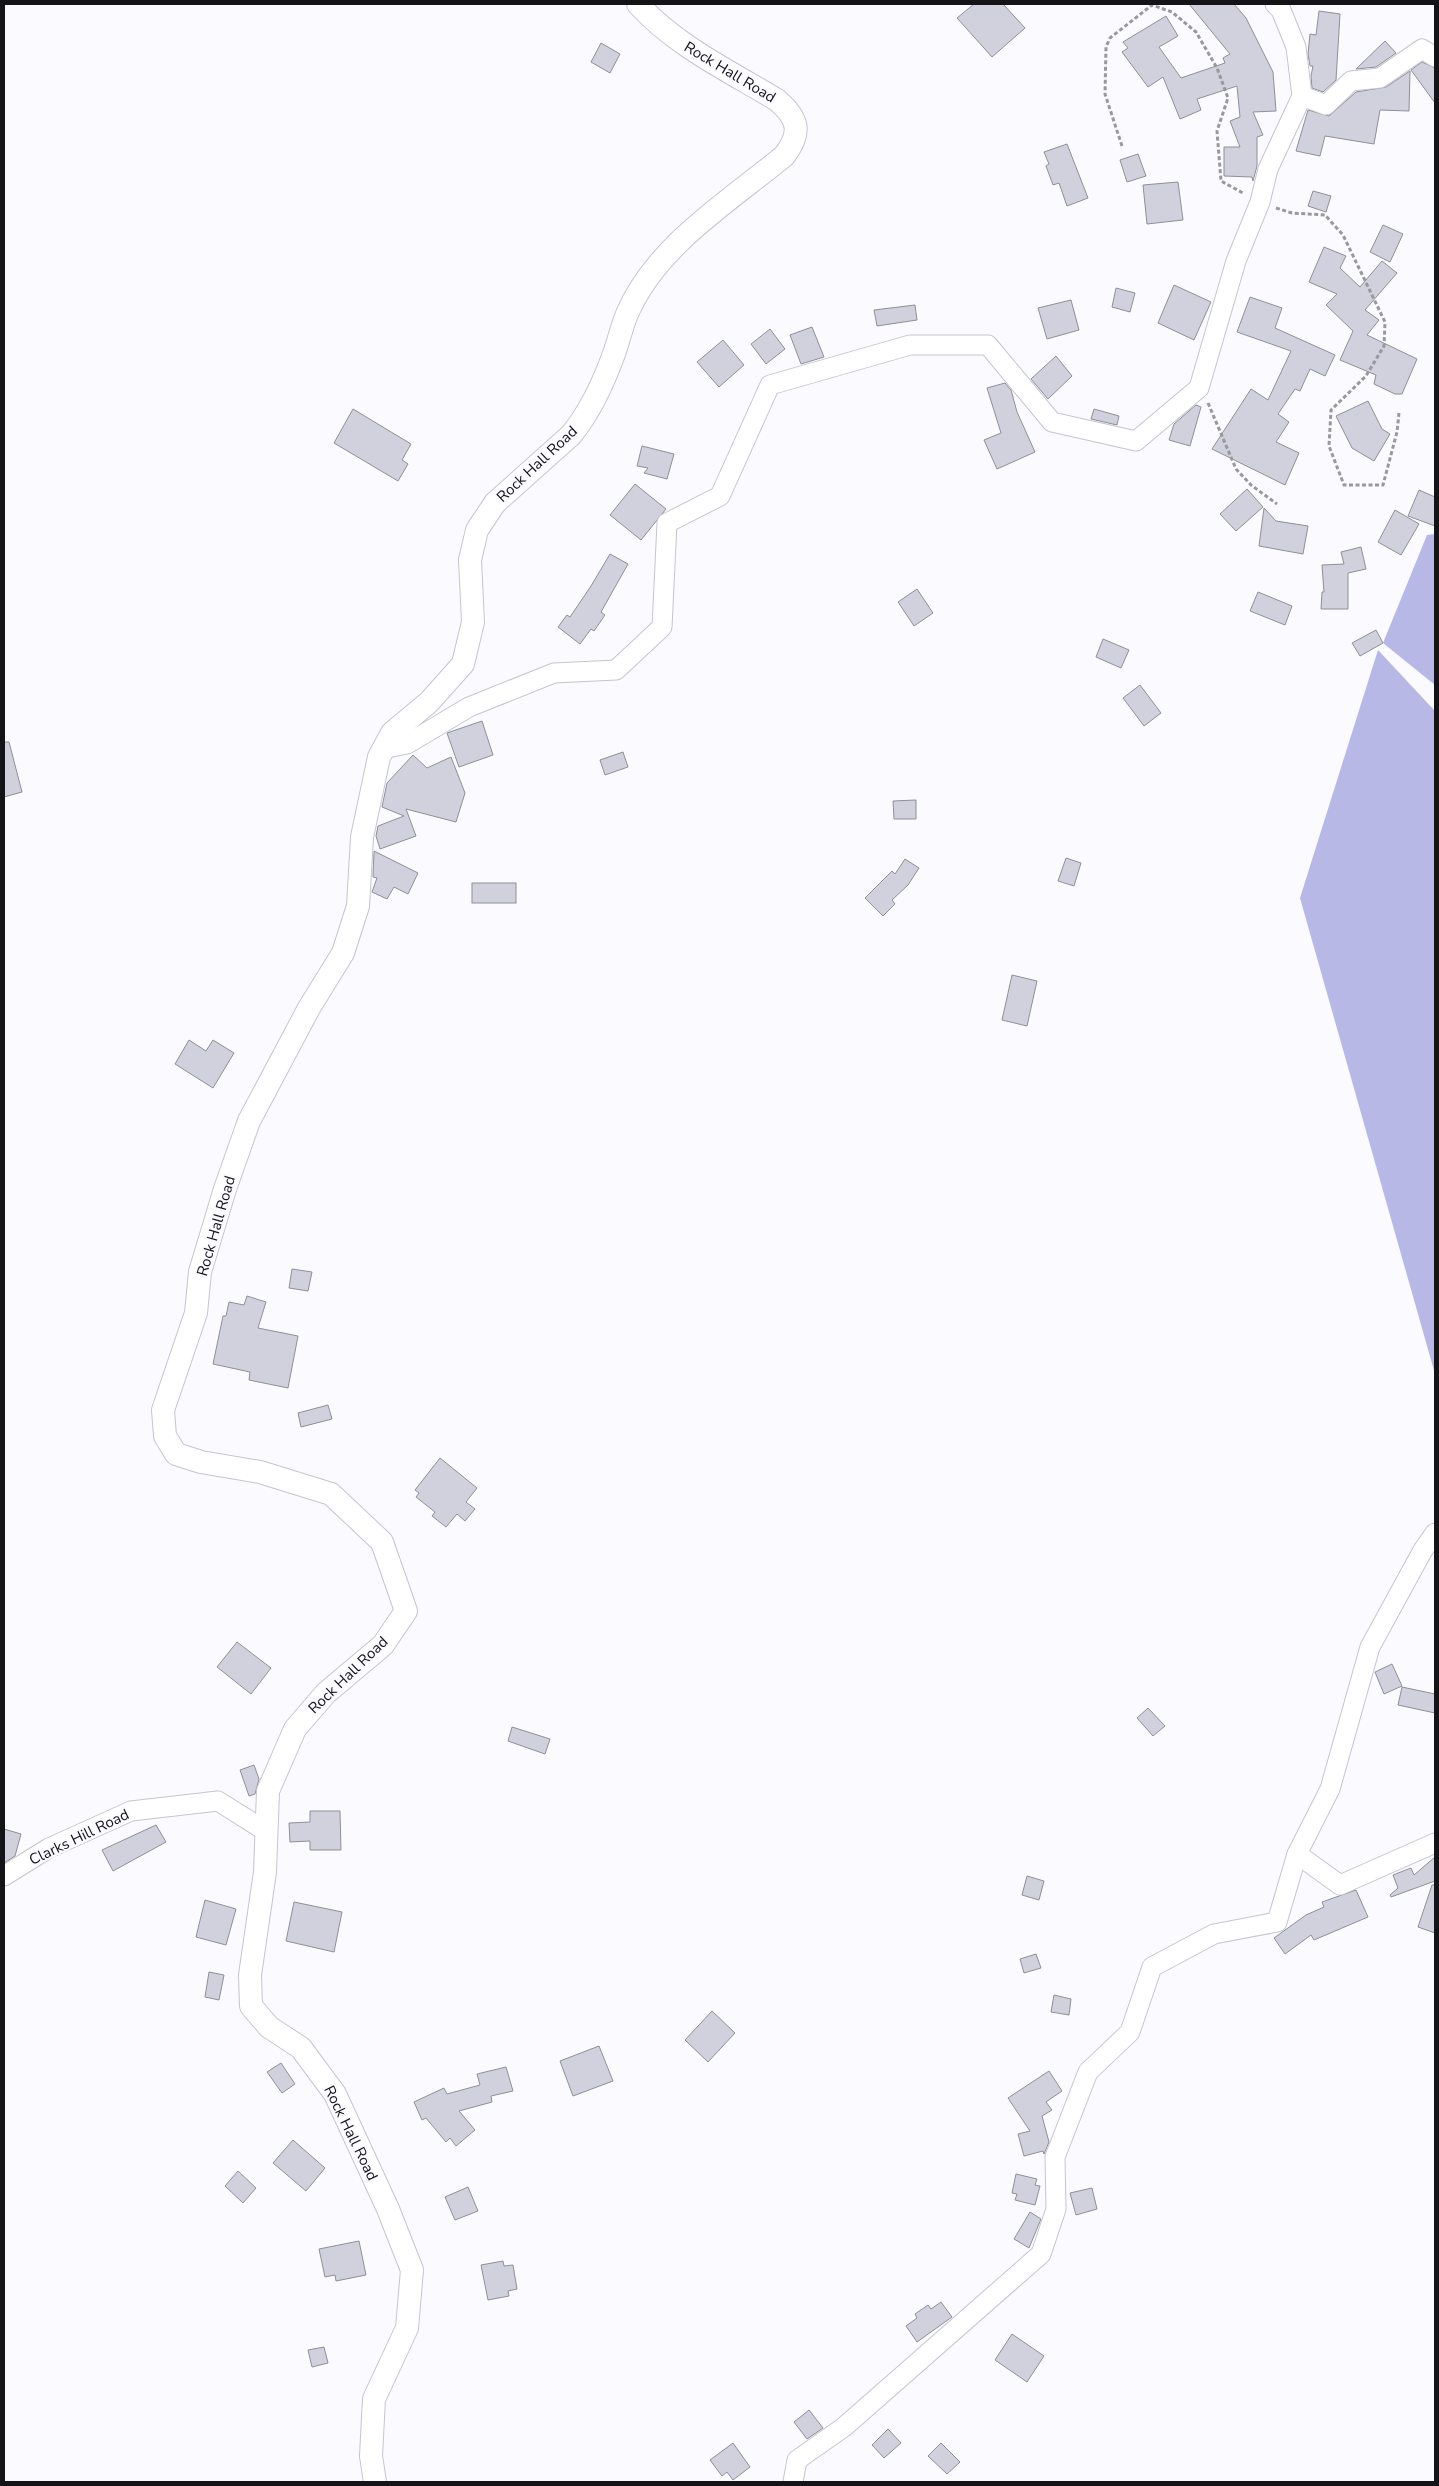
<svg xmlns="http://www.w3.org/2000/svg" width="1439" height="2486" viewBox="0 0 1439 2486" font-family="'Nunito Sans',sans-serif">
	<rect width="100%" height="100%" fill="#fafaff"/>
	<g fill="#b8b8e6">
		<path d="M1435,534V685L1383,643L1427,535Z"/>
		<path d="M1378,650L1435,711V1374L1300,898Z"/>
	</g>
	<g fill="#d0d1dd" stroke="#8e8f9a">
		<path d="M974,4H1003L1025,28L992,57L957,18Z"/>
		<path d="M1189,4H1234L1246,18L1273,72L1276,111L1253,112L1263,135L1257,137V166L1253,181L1252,177L1224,176V147H1240L1230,121L1240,117L1237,86L1197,99L1201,110L1180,119L1163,77L1148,87L1122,52L1128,48L1123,42L1166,16L1178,36L1159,47L1181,78L1225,63L1223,58L1230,54Z"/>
		<path d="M1319,11L1340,14L1336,80L1323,92L1312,88L1311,76L1313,66H1310L1308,54L1310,34L1316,35Z"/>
		<path d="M1385,41L1396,53L1376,67L1356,69Z"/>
		<path d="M601,43L620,54L610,73L591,62Z"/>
		<path d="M1422,62L1435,68V103L1411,70Z"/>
		<path d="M1410,71L1409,111L1380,110L1374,144L1325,136L1320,156L1296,151L1308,110L1329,116L1356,92L1386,87Z"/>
		<path d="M1067,144L1088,198L1067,206L1059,183L1053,185L1046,166L1049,164L1044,152Z"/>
		<path d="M1138,154L1146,176L1127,182L1120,160Z"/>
		<path d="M1178,182L1183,220L1147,224L1143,185Z"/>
		<path d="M1313,191L1331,196L1326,212L1308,206Z"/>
		<path d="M1383,225L1403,234L1390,262L1370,252Z"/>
		<path d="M1324,247L1346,256L1340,268L1360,287L1382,261L1397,273L1365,310L1379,320L1367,335L1417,359L1402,394H1395L1374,384L1376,375L1340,360L1353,331L1326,305L1337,294L1309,282Z"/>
		<path d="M1174,285L1211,302L1194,340L1158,323Z"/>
		<path d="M1116,288L1135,293L1130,312L1112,307Z"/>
		<path d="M1250,297L1282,308L1275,328L1335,355L1325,376L1310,369L1300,391L1295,389L1278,414L1289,422L1276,442L1299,453L1285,485L1212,449L1251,389L1268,400L1291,351L1237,332Z"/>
		<path d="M1071,300L1079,330L1047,339L1038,308Z"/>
		<path d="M915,305L917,320L877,326L874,310Z"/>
		<path d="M812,327L824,357L801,364L790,335Z"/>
		<path d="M770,329L785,349L766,364L751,344Z"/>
		<path d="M723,340L744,365L719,387L697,362Z"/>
		<path d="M1056,356L1072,376L1048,399L1031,379Z"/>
		<path d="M1005,383L1011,390L1017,412L1035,452L997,469L984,440L1001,433L987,388Z"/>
		<path d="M1368,401L1382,429L1390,434L1374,461L1352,448L1336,416Z"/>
		<path d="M1196,405L1201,407L1190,446L1169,440L1174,424Z"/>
		<path d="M353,409L411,444L402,460L408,464L398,481L334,443Z"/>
		<path d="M1094,409L1119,416L1117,425L1091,419Z"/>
		<path d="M642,446L674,454L667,479L644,473L648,468L637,466Z"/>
		<path d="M635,484L666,509L641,540L610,515Z"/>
		<path d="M1247,489L1263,507L1236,531L1220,514Z"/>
		<path d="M1419,490L1435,497V526L1408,516Z"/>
		<path d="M1264,508L1276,521L1308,526L1303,554L1259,546Z"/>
		<path d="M1395,510L1419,524L1401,555L1378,542Z"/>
		<path d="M1361,547L1366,569L1348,573V609H1321L1322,592H1324L1322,565L1344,564L1341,552Z"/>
		<path d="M610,554L628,564L601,612L605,615L594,631L591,629L580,644L558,627L567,615L570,617L591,586Z"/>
		<path d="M917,589L933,613L914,626L898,602Z"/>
		<path d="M1258,592L1292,606L1285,625L1250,611Z"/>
		<path d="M1376,630L1383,643L1360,656L1352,643Z"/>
		<path d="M1103,639L1129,650L1121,668L1096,657Z"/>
		<path d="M1140,685L1161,713L1144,726L1123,698Z"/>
		<path d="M482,721L493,755L459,767L447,733Z"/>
		<path d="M4,742H9L22,792L4,797Z"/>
		<path d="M623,752L628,767L605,775L600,760Z"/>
		<path d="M413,755L427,768L451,757L465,793L456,822L406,809L416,836L380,849L376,836L378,826L404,816L382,807L387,783Z"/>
		<path d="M916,800V819H894L893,801Z"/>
		<path d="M374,851L418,873L408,894L394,887L387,899L372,892L377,878L373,877Z"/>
		<path d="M1066,858L1081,863L1074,886L1058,881Z"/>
		<path d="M905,859L919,868L908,885L892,900L895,904L883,916L865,898L892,871L895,874Z"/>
		<rect x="472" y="883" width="44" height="20"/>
		<path d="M1012,975L1037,981L1027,1026L1002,1020Z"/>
		<path d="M189,1040L206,1051L213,1040L234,1053L213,1088L175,1064Z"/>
		<path d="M292,1269L312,1272L308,1291L289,1288Z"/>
		<path d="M247,1296L266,1302L258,1328L298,1336L288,1388L249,1380L250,1372L213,1364L223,1316H226L229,1302L244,1305Z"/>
		<path d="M328,1405L332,1419L301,1427L298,1413Z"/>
		<path d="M440,1458L477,1488L466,1502L475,1509L465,1521L457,1514L446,1527L432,1516L435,1512L416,1497L419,1493L415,1490Z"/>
		<path d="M237,1642L271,1668L251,1694L217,1667Z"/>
		<path d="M1392,1664L1402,1686L1384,1694L1375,1672Z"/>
		<path d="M1402,1687L1435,1694V1713L1398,1705Z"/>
		<path d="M1148,1708L1165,1726L1153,1736L1137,1718Z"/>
		<path d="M512,1727L550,1739L545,1754L508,1741Z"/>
		<path d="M254,1765L259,1779L255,1794L249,1796L240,1770Z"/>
		<path d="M310,1811H340L341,1850H310V1841L290,1842L289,1823L310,1822Z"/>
		<path d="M156,1825L166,1842L113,1871L102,1850Z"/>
		<path d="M4,1829L21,1834L15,1856L4,1863Z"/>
		<path d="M1435,1857V1881L1391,1897L1390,1895L1398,1888L1393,1875L1411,1868L1414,1875Z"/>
		<path d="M1027,1876L1044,1881L1039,1900L1022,1895Z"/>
		<path d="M1432,1885H1435V1933L1418,1927Z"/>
		<path d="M1356,1890L1368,1917L1314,1940L1311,1935L1285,1954L1274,1938L1306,1915L1324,1907L1322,1902Z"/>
		<path d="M205,1900L236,1909L226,1945L196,1937Z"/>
		<path d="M294,1902L342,1912L334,1952L286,1941Z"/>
		<path d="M1036,1954L1041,1968L1024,1973L1020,1959Z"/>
		<path d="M209,1972L224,1975L219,2000L205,1997Z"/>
		<path d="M1054,1995L1071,1999L1069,2015L1051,2012Z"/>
		<path d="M712,2011L735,2033L708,2062L685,2040Z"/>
		<path d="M599,2046L613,2081L573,2096L560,2061Z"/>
		<path d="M281,2063L295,2084L282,2093L267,2072Z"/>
		<path d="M506,2067L513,2091L491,2096L492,2102L459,2111L475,2130L456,2146L450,2138L446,2142L426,2118L422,2120L414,2102L444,2088L447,2094L480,2085L477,2074Z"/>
		<path d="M1049,2071L1062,2091L1046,2102L1052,2110L1042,2116L1049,2142L1044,2154L1043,2151L1024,2156L1018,2134L1030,2131L1008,2098Z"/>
		<path d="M293,2140L325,2168L306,2191L273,2163Z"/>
		<path d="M238,2171L256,2188L243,2203L225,2186Z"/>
		<path d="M1016,2174L1037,2179L1035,2185L1040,2186L1035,2205L1015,2200L1017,2194L1012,2193Z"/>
		<path d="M468,2187L478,2211L455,2220L445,2197Z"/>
		<path d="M1092,2188L1097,2209L1076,2215L1070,2193Z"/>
		<path d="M1030,2212L1041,2219L1029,2248L1014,2239Z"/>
		<path d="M359,2241L366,2275L336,2281L335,2275L325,2277L319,2249Z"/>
		<path d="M503,2261L504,2266L513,2265L517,2289L508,2291L509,2296L488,2300L481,2265Z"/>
		<path d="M941,2302L952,2317L917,2342L906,2326L917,2318L915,2314L928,2305L931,2309Z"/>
		<path d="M1012,2334L1044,2356L1027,2382L995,2360Z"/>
		<path d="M324,2347L328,2363L312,2367L308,2350Z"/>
		<path d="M809,2410L823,2428L807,2439L794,2422Z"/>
		<path d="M888,2429L901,2443L884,2458L872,2445Z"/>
		<path d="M733,2443L750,2467L733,2480L727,2472L722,2476L710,2460Z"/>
		<path d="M941,2443L960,2462L947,2474L928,2456Z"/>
	</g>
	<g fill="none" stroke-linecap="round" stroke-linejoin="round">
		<defs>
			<g id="minor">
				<path d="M1302,96L1326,105L1351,81L1380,78L1422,49L1435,57"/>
				<path d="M379,757L387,748L407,744L469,707L554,673L616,670L662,627L667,523L720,496L770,385L910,345H988L1052,422L1136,441L1199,388L1236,261L1260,202L1268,169L1302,96L1296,47L1281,10L1275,4"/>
				<path d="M1297,1854L1330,1789L1370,1647L1423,1550L1435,1533"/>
				<path d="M4,1876L49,1848L131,1811L218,1801L267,1832"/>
				<path d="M793,2482L797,2460L844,2427L1041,2254L1056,2209L1055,2157L1088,2072L1130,2032L1152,1967L1214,1934L1277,1922L1297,1854L1340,1885L1435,1843"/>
			</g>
			<path id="tertiary" d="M375,2482L371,2456L374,2399L407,2328L412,2270L388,2209L335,2094L301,2048L269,2027L251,2006L250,1975L265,1872L268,1791L295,1729L326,1693L383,1645L406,1611L382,1542L331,1494L260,1472L201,1462L176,1454L165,1436L163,1410L196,1313L200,1272L225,1189L249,1121L309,1008L343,953L358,906L362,837L379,757L392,733L429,702L463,664L473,622L470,560L477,530L495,503L571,435C590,412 605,379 615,351C619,339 622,326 627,314C656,246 728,202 784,156C802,133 799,119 777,100C729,71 676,46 638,4"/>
		</defs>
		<use href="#minor" stroke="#c5c5d1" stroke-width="21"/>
		<use href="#tertiary" stroke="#c5c5d1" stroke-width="24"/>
		<g stroke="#98989d" stroke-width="3" stroke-dasharray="4 2.5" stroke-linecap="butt">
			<path d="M1122,146L1105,94L1106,47L1110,38L1152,5L1172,12L1196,32L1217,68L1228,98L1217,131L1221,181L1243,193"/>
			<path d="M1276,208L1292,213L1325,215L1343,235L1385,322L1384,346L1366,376L1331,410L1329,446L1344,485H1383L1397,432L1399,413"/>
			<path d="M1208,403L1236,469L1251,485L1277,504"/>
		</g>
		<use href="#minor" stroke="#fff" stroke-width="19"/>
		<use href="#tertiary" stroke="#fff" stroke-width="22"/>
	</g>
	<g text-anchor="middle" stroke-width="4.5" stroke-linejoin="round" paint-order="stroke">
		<g font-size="15" fill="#141418" stroke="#fafaff">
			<text transform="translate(730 72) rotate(31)" y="5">Rock Hall Road</text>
			<text transform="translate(537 464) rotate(-43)" y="5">Rock Hall Road</text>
			<text transform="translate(216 1226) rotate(-74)" y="5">Rock Hall Road</text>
			<text transform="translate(348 1675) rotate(-44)" y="5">Rock Hall Road</text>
			<text transform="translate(79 1837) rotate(-26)" y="5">Clarks Hill Road</text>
			<text transform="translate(351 2133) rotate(64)" y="5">Rock Hall Road</text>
		</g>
	</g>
	<rect width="1439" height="2486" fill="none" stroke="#141418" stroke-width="10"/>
</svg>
